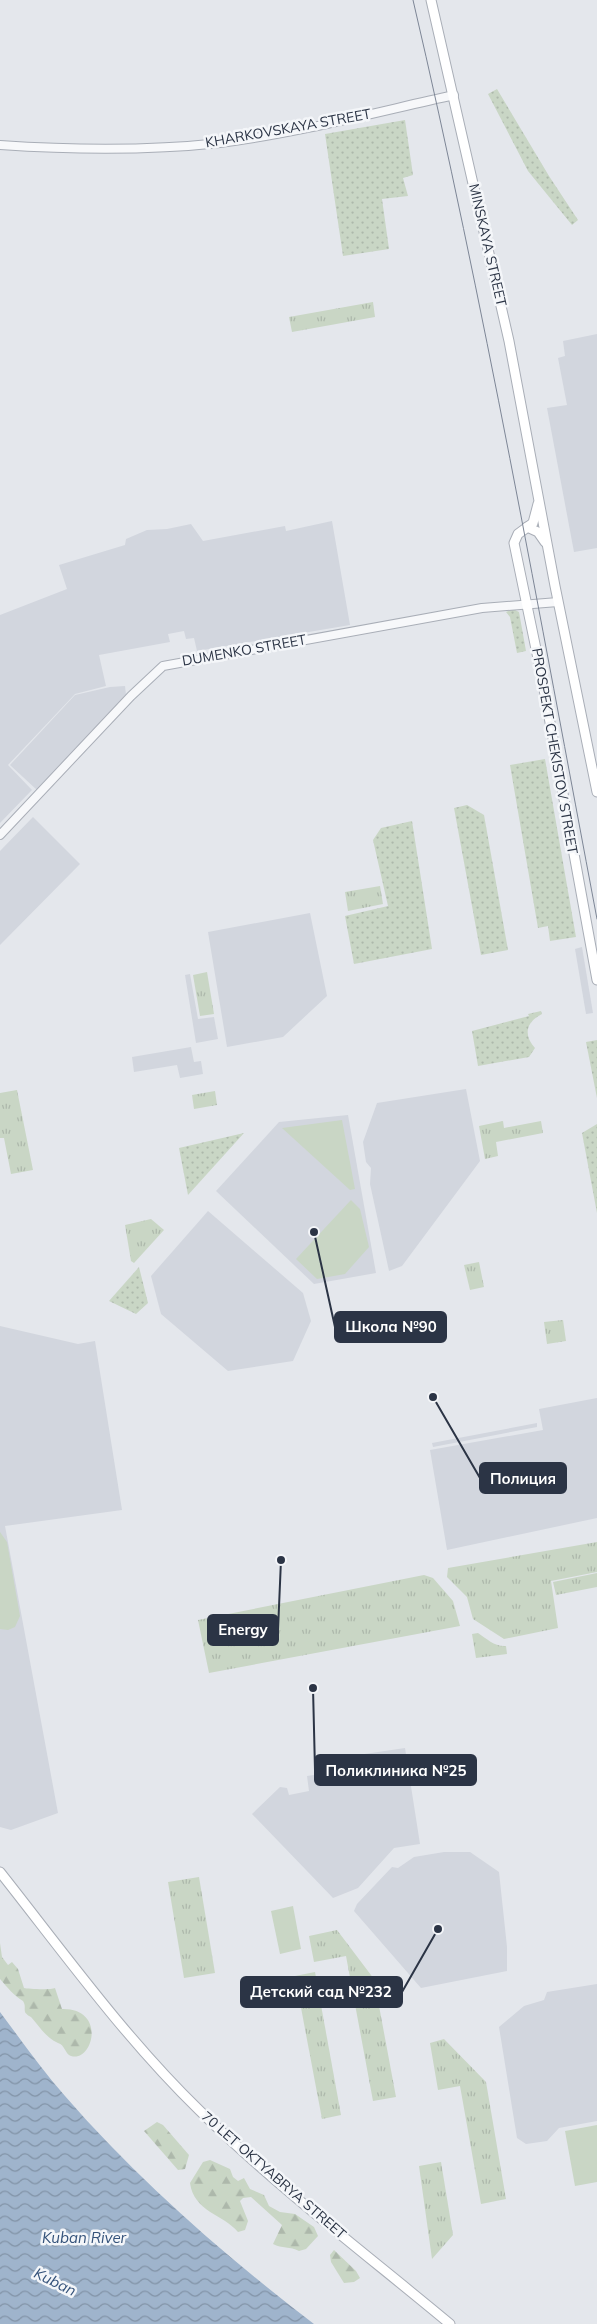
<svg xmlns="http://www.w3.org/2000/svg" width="597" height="2324" viewBox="0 0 597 2324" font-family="Mulish,sans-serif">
	<defs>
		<pattern id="grass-dots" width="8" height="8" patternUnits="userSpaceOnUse" patternTransform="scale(1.25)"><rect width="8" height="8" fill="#c9d6c5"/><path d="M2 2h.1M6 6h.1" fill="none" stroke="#adb8ab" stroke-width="1.8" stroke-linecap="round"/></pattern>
		<pattern id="forest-firs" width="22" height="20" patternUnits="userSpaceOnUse" patternTransform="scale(1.25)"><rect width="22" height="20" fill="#c9d6c5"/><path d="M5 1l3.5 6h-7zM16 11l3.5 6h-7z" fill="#adb8ab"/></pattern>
		<pattern id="park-tufts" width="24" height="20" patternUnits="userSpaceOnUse" patternTransform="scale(1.25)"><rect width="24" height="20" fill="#c9d6c5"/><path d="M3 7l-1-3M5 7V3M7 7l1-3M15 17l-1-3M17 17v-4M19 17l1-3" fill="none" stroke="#adb8ab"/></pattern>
		<pattern id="water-waves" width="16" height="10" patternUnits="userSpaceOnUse" patternTransform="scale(1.25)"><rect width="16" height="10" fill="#9fb4cc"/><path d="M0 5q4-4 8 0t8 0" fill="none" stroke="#8293a7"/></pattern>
	</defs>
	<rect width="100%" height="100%" fill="#e4e7ec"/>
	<g fill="#d2d6de">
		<path d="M597,334V548L574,552L547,408L567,405L558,358L565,356L563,341Z"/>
		<path d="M332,521L350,625L197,651L194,638L186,639L184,631L168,634L170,642L99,655L106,686L75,694L8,765L32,790L0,823V615L67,589L59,565L125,545L126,539L147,530L167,529L191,524L203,541L285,526L286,531Z"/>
		<path d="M125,686L126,695L37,790L10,765L75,695L110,687Z"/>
		<path d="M33,817L80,864L0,945V851Z"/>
		<path d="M310,913L327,996L283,1037L227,1047L208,932Z"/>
		<path d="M582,947L593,1013L586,1014L575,949Z"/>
		<path d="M190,974L198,1019L214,1017L218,1039L196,1043L185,975Z"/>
		<path d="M191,1047L194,1062L201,1061L203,1074L180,1078L177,1065L134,1072L132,1057Z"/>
		<path d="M466,1089L480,1161L402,1266L389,1271L370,1184L371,1168L366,1162L363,1142L377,1103Z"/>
		<path d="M348,1115L376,1273L314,1284L216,1191L279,1122Z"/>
		<path d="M208,1211L303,1293L311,1321L293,1361L228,1371L161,1314L151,1276Z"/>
		<path d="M0,1326L78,1344L95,1341L122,1510L5,1526L58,1813L11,1830L0,1827Z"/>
		<path d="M597,1398V1518L447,1550L430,1450L543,1430L539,1409Z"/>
		<path d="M537,1423V1427L433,1447L432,1443Z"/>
		<path d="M405,1748L420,1844L394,1848L358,1888L333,1898L252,1814L280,1787L287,1788L289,1795L309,1791L307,1776L327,1773L324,1760Z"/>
		<path d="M444,1852H470L499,1872L507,1947V1971L421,1988L354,1911L357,1904L392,1867L398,1868L414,1857Z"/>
		<path d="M597,1984V2121L559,2128L547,2141L526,2144L517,2138L499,2027L524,2006L544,2000L547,1992Z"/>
	</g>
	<g fill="url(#grass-dots)">
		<path d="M497,89L549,176L578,220L572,225L528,171L488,94Z"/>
		<path d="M405,120L413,175L403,178L408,196L382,199L389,249L343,256L325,134Z"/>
		<path d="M513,609L519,612L526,651L517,653L510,617L506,612Z"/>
		<path d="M545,759L576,937L550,941L548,926L538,928L510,765Z"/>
		<path d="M467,805L484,815L508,950L481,955L454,808Z"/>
		<path d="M412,821L432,949L354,964L345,916L388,906L373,840L381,828Z"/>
		<path d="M541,1011L542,1014C526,1022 523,1035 535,1048L529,1057L478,1066L472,1031L529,1016L528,1014Z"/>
		<path d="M597,1040V1098L586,1042Z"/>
		<path d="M597,1124V1213L582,1133Z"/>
		<path d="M244,1133L188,1195L179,1148Z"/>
		<path d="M139,1267L148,1303L136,1314L109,1301Z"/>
	</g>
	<g fill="url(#forest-firs)">
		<path d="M0,1943L2,1957L8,1965L12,1962L18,1969L24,1988C28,1989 51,1990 55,1988L62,2009C107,2008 93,2063 71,2056C65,2054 65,2045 58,2043C45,2037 40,2027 31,2017C30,2017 25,2013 25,2012C24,2008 26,2006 23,2001C13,1995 8,1988 0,1979Z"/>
		<path d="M157,2122L163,2125L189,2155L185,2169L178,2170L144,2131Z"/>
		<path d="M210,2160L230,2169L233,2177L238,2181L244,2178L250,2189L264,2195L269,2206L280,2212L295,2214L314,2227L318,2236L306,2249L299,2251C290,2246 282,2249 273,2244L282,2225L251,2197L243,2198L240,2201L248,2221L245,2230L238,2232C223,2214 194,2212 190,2183L203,2162Z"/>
		<path d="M334,2250L356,2271L360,2278L354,2282L344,2283L331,2262L330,2255Z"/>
	</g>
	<g fill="url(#park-tufts)">
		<path d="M373,302L375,317L292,332L289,317Z"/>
		<path d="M380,886L383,904L348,911L345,892Z"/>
		<path d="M207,972L214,1014L200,1016L193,975Z"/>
		<path d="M17,1090L33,1170L11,1174L4,1138H0V1093Z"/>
		<path d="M215,1091L217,1105L194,1109L192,1095Z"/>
		<path d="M503,1121L504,1128L541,1121L543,1133L496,1142L498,1156L485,1159L479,1126Z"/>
		<path d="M151,1219L164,1230L134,1263L131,1261L125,1225Z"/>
		<path d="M479,1262L484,1287L470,1290L464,1265Z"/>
		<path d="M563,1320L566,1341L547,1344L544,1322Z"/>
		<path d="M597,1542V1572L551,1581L558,1628L504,1639L473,1619L467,1597L447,1577L448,1568Z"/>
		<path d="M597,1573V1587L556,1595L553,1582Z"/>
		<path d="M424,1575L433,1578L453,1601L460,1626L209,1673L198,1620Z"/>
		<path d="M478,1633C487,1639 495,1647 506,1646L507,1654L476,1658L472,1634Z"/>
		<path d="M199,1877L215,1973L184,1978L168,1882Z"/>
		<path d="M337,1930L374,1979L396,2097L373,2101L346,1956L314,1962L309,1936Z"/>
		<path d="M315,1972L341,2115L322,2119L295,1976Z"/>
		<path d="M444,2039L486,2082L506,2199L481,2204L460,2086L438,2090L430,2043Z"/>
		<path d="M441,2162L453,2235L432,2259L419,2166Z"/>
	</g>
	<g fill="#c9d6c5">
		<path d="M342,1120L355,1189L350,1190L282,1128Z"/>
		<path d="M351,1200L360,1209L369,1247L345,1274L317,1279L296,1259Z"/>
		<path d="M0,1532L7,1542L20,1616L15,1627L8,1630L0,1629Z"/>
		<path d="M293,1906L301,1949L280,1954L271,1911Z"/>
		<path d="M597,2125V2182L575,2186L565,2131Z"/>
	</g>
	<path fill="url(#water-waves)" d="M0,2012C21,2040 42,2070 65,2096C138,2180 225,2256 314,2324H0Z"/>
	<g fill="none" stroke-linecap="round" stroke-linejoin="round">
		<defs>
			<g id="tertiary">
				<path d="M0,145C73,150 147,151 220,143C299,133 377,112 454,95"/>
				<path d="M0,835L131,696L163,666L482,608L558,602"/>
			</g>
			<g id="secondary">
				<path d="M431,0L509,341L555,586L597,792"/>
				<path d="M538,504L533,523L518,534L514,543L541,673L597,980"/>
				<path d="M527,527L538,532L545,542"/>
				<path d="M0,1872C64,1953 125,2038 199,2110C277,2187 366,2254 450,2324"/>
			</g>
		</defs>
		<use href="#tertiary" stroke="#a9aeb7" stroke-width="10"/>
		<use href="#secondary" stroke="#a9aeb7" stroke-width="11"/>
		<use href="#tertiary" stroke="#f7f8fa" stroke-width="8"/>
		<use href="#secondary" stroke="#fff" stroke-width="9"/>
		<path stroke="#7d8696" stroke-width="1" d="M413,0C484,304 539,612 597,919"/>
	</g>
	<g text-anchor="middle" stroke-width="5" stroke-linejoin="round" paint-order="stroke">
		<g font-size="14" fill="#2b3445" stroke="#f4f6f9">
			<text transform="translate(288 128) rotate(-10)" y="5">KHARKOVSKAYA STREET</text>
			<text transform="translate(488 245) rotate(77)" y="5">MINSKAYA STREET</text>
			<text transform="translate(244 650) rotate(-10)" y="5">DUMENKO STREET</text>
			<text transform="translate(555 751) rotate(80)" y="5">PROSPEKT CHEKISTOV STREET</text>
			<text transform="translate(274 2175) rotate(41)" y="5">70 LET OKTYABRYA STREET</text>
		</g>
		<g font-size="15" font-style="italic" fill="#34527a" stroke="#f4f6f9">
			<text x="84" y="2243">Kuban River</text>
			<text transform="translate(55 2282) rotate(26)" y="5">Kuban</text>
		</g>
	</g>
	<path fill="none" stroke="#2b3445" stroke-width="2" d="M314 1232L335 1327M433 1397L480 1478M281 1560L278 1630M313 1688L315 1770M438 1929L402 1992"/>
	<g fill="#2b3445" stroke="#f4f6f9" stroke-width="2">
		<circle cx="314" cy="1232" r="5"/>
		<circle cx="433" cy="1397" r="5"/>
		<circle cx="281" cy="1560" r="5"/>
		<circle cx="313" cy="1688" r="5"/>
		<circle cx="438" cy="1929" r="5"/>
	</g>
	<g fill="#2b3445" stroke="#2b3445" stroke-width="2">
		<rect x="335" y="1312" width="111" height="30" rx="5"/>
		<rect x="480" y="1463" width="86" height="30" rx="5"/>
		<rect x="208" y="1615" width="70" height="30" rx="5"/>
		<rect x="315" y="1755" width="161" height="30" rx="5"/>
		<rect x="241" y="1977" width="161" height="30" rx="5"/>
	</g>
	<g font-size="15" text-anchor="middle" font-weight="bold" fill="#fff">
		<text x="391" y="1332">Школа №90</text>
		<text x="523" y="1484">Полиция</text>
		<text x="243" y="1635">Energy</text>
		<text x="396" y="1776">Поликлиника №25</text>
		<text x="321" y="1997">Детский сад №232</text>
	</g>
</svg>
